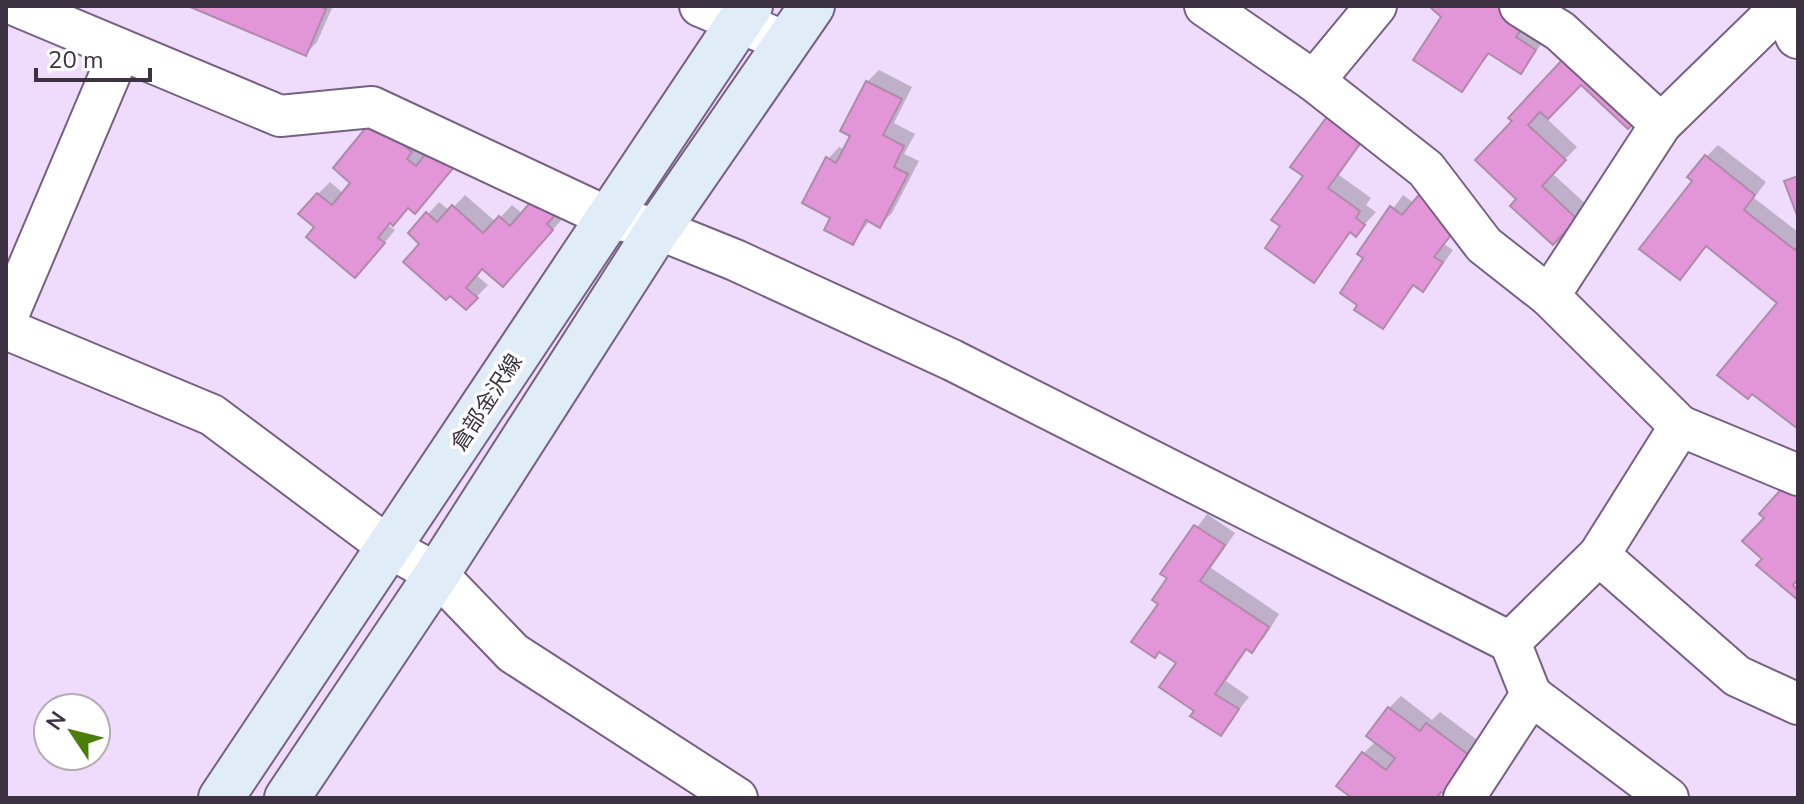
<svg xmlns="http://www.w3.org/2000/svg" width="1804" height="804" viewBox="0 0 1804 804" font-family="'Nunito Sans','Noto Sans JP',sans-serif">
	<rect width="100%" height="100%" fill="#efdcfc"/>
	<g fill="#0003">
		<path d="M193,6H333L317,42L306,54Z"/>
		<path d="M1431,6L1526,25L1546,38L1520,72L1491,52L1462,89L1444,16Z"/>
		<path d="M879,70L912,87L894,123L915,134L904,154L919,161L892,213L880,225L870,220L853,243L833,217L828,159L839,147L844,149L852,136L867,82Z"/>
		<path d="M1581,82L1546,118L1577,147L1552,173L1588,206L1553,243L1519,199L1515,121Z"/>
		<path d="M1353,88L1385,111L1339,175L1371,198L1366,205L1376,212L1356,234L1352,231L1314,280L1283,226Z"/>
		<path d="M375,121L428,154L409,207L388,225L395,230L367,264L317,226L318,194L330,182L344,194L353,183Z"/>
		<path d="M1718,145L1766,182L1754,198L1798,232V426L1780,302L1708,245L1680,278L1695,181L1706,157Z"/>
		<path d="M1446,167L1478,201L1444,244L1453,250L1434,277L1423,289L1415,284L1383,326L1366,258L1360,254L1403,195L1414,203Z"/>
		<path d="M465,195L496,222L512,205L523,214L536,199L564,217L515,273L483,267L476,275L488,285L466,308L422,244L428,214L439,202L450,211Z"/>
		<path d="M1207,514L1235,533L1211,568L1279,614L1264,638L1252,650L1248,648L1226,681L1249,697L1221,733L1197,710L1160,603L1170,578L1163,573Z"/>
		<path d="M1401,696L1432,720L1440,712L1496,754L1443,790L1440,794L1445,798H1355L1364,753L1376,741L1389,708Z"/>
	</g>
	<g fill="#e296d7" stroke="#af8ba9" stroke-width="2">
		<path d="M188,6H320L326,9L306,56Z"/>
		<path d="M1429,6H1501L1526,22L1516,37L1536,50L1521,74L1488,53L1462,92L1413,60L1441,17Z"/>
		<path d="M1577,44L1636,121L1628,129L1581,85L1548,119L1540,112L1528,125L1566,160L1542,186L1577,219L1553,245L1510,206L1516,199L1475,160L1512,121L1508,118Z"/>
		<path d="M866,81L902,99L883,135L904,146L894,167L908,174L880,228L866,220L853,245L824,230L830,218L802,203L826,157L836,163L850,136L840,131Z"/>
		<path d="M1340,99L1374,124L1328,188L1360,211L1356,218L1365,225L1356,237L1350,232L1314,283L1265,248L1280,226L1271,220L1303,176L1290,167Z"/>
		<path d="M373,119L412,152L407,159L416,166L431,147L455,166L415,214L408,208L393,226L390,223L378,238L385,243L355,278L306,237L314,227L298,214L317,193L332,205L350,183L333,168Z"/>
		<path d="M1705,155L1755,195L1744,210L1795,250L1798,246V429L1752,394L1748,399L1717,375L1777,303L1706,246L1680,280L1639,249L1692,181L1687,177Z"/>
		<path d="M1798,176V218L1784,181Z"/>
		<path d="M1433,178L1467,214L1434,257L1443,262L1423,292L1413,285L1383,329L1354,310L1357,305L1340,293L1363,258L1357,254L1390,206L1402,215Z"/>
		<path d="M535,197L555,215L547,224L553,230L503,287L482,269L466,288L478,298L466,310L450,296L446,300L403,262L419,244L408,233L426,212L437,222L452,205L483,233L499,216L510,226Z"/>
		<path d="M1794,475L1798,479V579L1793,585L1798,591V600L1756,565L1762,559L1742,541L1764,518L1759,514Z"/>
		<path d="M1194,525L1225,545L1200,581L1269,627L1252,653L1246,649L1215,694L1239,709L1221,736L1190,716L1194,711L1159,687L1176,663L1159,652L1155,658L1131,642L1158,604L1152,600L1167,578L1160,574Z"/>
		<path d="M1388,707L1420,731L1426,723L1485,767L1450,798L1441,792L1436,798H1352L1336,786L1362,752L1386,770L1395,758L1366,736Z"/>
	</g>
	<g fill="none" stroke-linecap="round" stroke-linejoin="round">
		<defs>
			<g id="minor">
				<path d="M17,6L280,116L372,107L607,217L658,229L735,260L952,360L1510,642L1599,555L1680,426L1798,475"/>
				<path d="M700,6L788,43"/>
				<path d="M1205,6L1314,81L1426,169L1484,245L1549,296L1680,426"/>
				<path d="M1520,6L1560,31L1661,124"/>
				<path d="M1314,81L1376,6"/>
				<path d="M1549,296L1661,124L1782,6"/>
				<path d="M6,320L120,51"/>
				<path d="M6,329L212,415L390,548L437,574L513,653L737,798"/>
				<path d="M1599,555L1737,676L1798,704"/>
				<path d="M1531,695L1668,798"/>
				<path d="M1464,798L1531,695L1510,642"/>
			</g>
			<path id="tertiary" d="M1785,6L1798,36"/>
			<g id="secondary">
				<path d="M221,798L750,6"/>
				<path d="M287,798L437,574L658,229L812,6"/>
			</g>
		</defs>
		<use href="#minor" stroke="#766184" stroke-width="44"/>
		<use href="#tertiary" stroke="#766184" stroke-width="48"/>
		<use href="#secondary" stroke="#766184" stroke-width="48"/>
		<use href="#minor" stroke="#fff" stroke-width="40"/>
		<use href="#tertiary" stroke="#fff" stroke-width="44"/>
		<use href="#secondary" stroke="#e1ecf9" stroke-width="44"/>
	</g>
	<g text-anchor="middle" stroke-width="7" stroke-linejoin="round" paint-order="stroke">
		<g font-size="22" fill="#3c3242" stroke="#fff">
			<text transform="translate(486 402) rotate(-57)" y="8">倉部金沢線</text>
		</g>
	</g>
	<rect width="1804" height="804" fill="none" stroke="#3c3242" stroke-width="16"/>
	<g transform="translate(72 732) rotate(305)"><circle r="38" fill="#ffffff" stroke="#b1adb3" stroke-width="2"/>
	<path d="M0-6L14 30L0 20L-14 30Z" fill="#4b7d0a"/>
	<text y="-12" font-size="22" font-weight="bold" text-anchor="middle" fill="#3c3242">N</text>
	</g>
	<path d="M36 68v12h114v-12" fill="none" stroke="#3c3242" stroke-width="4"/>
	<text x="48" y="68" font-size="24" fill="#3c3242" stroke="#ffffff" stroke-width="6" paint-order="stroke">20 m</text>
</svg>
